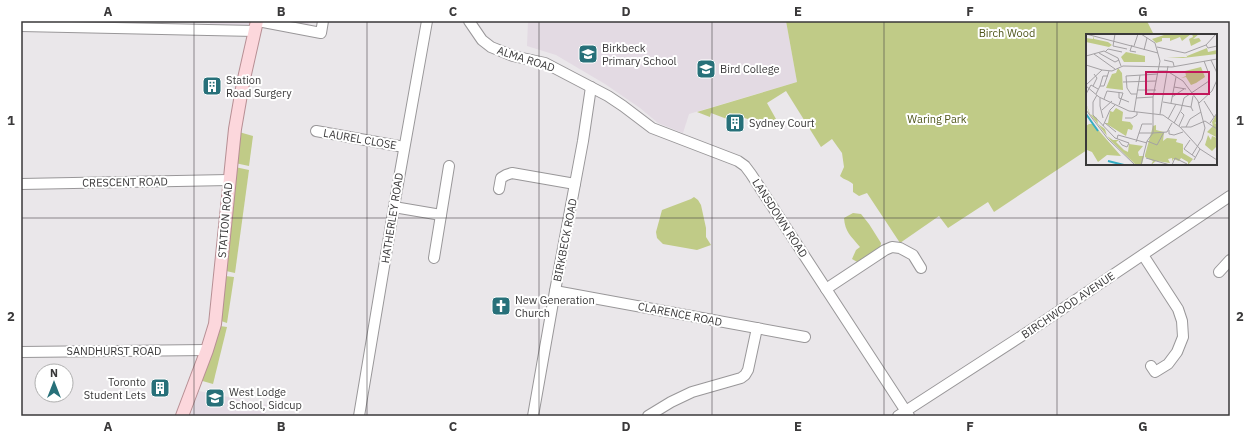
<svg xmlns="http://www.w3.org/2000/svg" width="1251" height="437" viewBox="0 0 1251 437" font-family="'IBM Plex Sans',sans-serif">
	<rect width="100%" height="100%" fill="#eae7ea"/>
	<g fill="#e3dae3">
		<path d="M210,21H309L307,31L261,26H213L210,25Z"/>
		<path d="M528,21H786L797,82L689,114L683,133L658,123L640,108L605,84L556,55L527,46Z"/>
		<path d="M199,391L267,405L265,416H190Z"/>
	</g>
	<g fill="#c0cb87">
		<path d="M786,21H1147L1154,35H1087V150L994,212L988,202L948,228L939,216L900,243L867,193L859,196L853,192V184C849,180 844,180 840,176L844,167L842,153L832,139L821,147L786,91L767,103L776,119L766,125L729,113L727,119L711,113L710,117L697,112L797,82Z"/>
		<path d="M239,132L253,136L249,166L235,163Z"/>
		<path d="M235,167L249,170L235,273L226,271Z"/>
		<path d="M694,197L698,200L701,205L706,228V237L711,245L697,250L663,244L657,238L656,232L662,210L691,199Z"/>
		<path d="M853,213L861,214L869,224L881,243L880,249L859,263L852,259L856,250L860,247C851,236 845,232 844,218Z"/>
		<path d="M225,276L234,277L227,323L221,321Z"/>
		<path d="M220,326L227,327L213,384L199,380Z"/>
	</g>
	<g fill="none" stroke-linecap="round" stroke-linejoin="round">
		<defs>
			<g id="minor">
				<path d="M258,21L321,33L323,21"/>
				<path d="M469,21L482,40L491,47L513,56L545,63L608,96L623,106L652,128L738,161L745,166L751,174L909,416"/>
				<path d="M21,26L255,31"/>
				<path d="M316,131L404,147"/>
				<path d="M21,184L229,180"/>
				<path d="M499,189L501,178L506,175L512,173L575,184"/>
				<path d="M394,207L441,215"/>
				<path d="M1143,255L1178,309L1182,321L1183,337L1177,352L1168,364L1155,372L1151,366"/>
				<path d="M434,258L449,166"/>
				<path d="M1219,272L1230,260"/>
				<path d="M826,289L885,250L892,247L900,248L913,255L921,268"/>
				<path d="M555,291L805,337"/>
				<path d="M21,352L207,350"/>
				<path d="M359,416L396,195L427,21"/>
				<path d="M533,416L555,291L583,141L591,87"/>
				<path d="M648,416L671,402L692,392L741,378L745,375L748,370L757,328"/>
				<path d="M898,416L1037,326L1230,196"/>
			</g>
			<path id="major" d="M182,416L207,350L215,324L235,129L243,83L257,21"/>
		</defs>
		<use href="#minor" stroke="#999799" stroke-width="12"/>
		<use href="#major" stroke="#b78f94" stroke-width="14"/>
		<use href="#minor" stroke="#fff" stroke-width="10"/>
		<use href="#major" stroke="#fcd7dc" stroke-width="12"/>
	</g>
	<path fill="none" stroke="#3a393a" stroke-width="1" stroke-opacity="0.55" d="M194,21V416M367,21V416M539,21V416M712,21V416M884,21V416M1057,21V416M21,218H1230"/>
	<defs>
		<symbol id="school-square" viewBox="-11 -11 22 22"><rect x="-9" y="-9" width="18" height="18" rx="4" fill="#277079" stroke="#fff"/><path d="M0-5L7-2L0 1L-7-2ZM-4 1L0 2.5L4 1V4Q0 6-4 4Z" fill="#fff"/></symbol>
		<symbol id="university-square" viewBox="-11 -11 22 22"><rect x="-9" y="-9" width="18" height="18" rx="4" fill="#277079" stroke="#fff"/><path d="M0-5L7-2L0 1L-7-2ZM-4 1L0 2.5L4 1V4Q0 6-4 4Z" fill="#fff"/></symbol>
		<symbol id="building-square" viewBox="-11 -11 22 22"><rect x="-9" y="-9" width="18" height="18" rx="4" fill="#277079" stroke="#fff"/><path d="M-4-6H4V6H1V3H-1V6H-4ZM-2.5-4.3h1.7v1.8h-1.7ZM.8-4.3h1.7v1.8H.8ZM-2.5-1h1.7V.8h-1.7ZM.8-1h1.7V.8H.8Z" fill="#fff"/></symbol>
		<symbol id="church-square" viewBox="-11 -11 22 22"><rect x="-9" y="-9" width="18" height="18" rx="4" fill="#277079" stroke="#fff"/><path d="M-1.2-6h2.4v3.5h3.3v2.4h-3.3V6h-2.4V-.1h-3.3v-2.4h3.3Z" fill="#fff"/></symbol>
	</defs>
	<g fill-rule="evenodd">
		<use href="#school-square" x="577" y="43" width="22" height="22"/>
		<use href="#university-square" x="695" y="58" width="22" height="22"/>
		<use href="#building-square" x="201" y="75" width="22" height="22"/>
		<use href="#building-square" x="724" y="112" width="22" height="22"/>
		<use href="#church-square" x="490" y="295" width="22" height="22"/>
		<use href="#building-square" x="149" y="377" width="22" height="22"/>
		<use href="#school-square" x="204" y="387" width="22" height="22"/>
	</g>
	<g text-anchor="middle" stroke-width="4" stroke-linejoin="round" paint-order="stroke">
		<g font-size="11" fill="#50571c" stroke="#fff">
			<text x="1007" y="37">Birch Wood</text>
			<text x="937" y="123">Waring Park</text>
		</g>
		<g font-size="11" fill="#3a393a" stroke="#fff" text-anchor="start">
			<text x="602" y="52">Birkbeck<tspan x="602" dy="13">Primary School</tspan></text>
			<text x="720" y="73">Bird College</text>
			<text x="226" y="84">Station<tspan x="226" dy="13">Road Surgery</tspan></text>
			<text x="749" y="127">Sydney Court</text>
			<text x="515" y="304">New Generation<tspan x="515" dy="13">Church</tspan></text>
			<text x="146" y="386" text-anchor="end">Toronto<tspan x="146" dy="13">Student Lets</tspan></text>
			<text x="229" y="396">West Lodge<tspan x="229" dy="13">School, Sidcup</tspan></text>
		</g>
		<g font-size="11" fill="#3a393a" stroke="#fff">
			<text transform="translate(526 59) rotate(18)" y="4">ALMA ROAD</text>
			<text transform="translate(360 139) rotate(10)" y="4">LAUREL CLOSE</text>
			<text transform="translate(125 182) rotate(-1)" y="4">CRESCENT ROAD</text>
			<text transform="translate(392 218) rotate(-81)" y="4">HATHERLEY ROAD</text>
			<text transform="translate(780 218) rotate(57)" y="4">LANSDOWN ROAD</text>
			<text transform="translate(225 220) rotate(-85)" y="4">STATION ROAD</text>
			<text transform="translate(565 240) rotate(-79)" y="4">BIRKBECK ROAD</text>
			<text transform="translate(1068 305) rotate(-34)" y="4">BIRCHWOOD AVENUE</text>
			<text transform="translate(680 314) rotate(11)" y="4">CLARENCE ROAD</text>
			<text x="114" y="355">SANDHURST ROAD</text>
		</g>
	</g>
	<g transform="translate(1086 34)">
		<rect width="131" height="131" fill="#eae7ea"/>
		<path d="M81,0H105L96,7L94,3L84,7V4H76V7L70,9L66,5ZM106,0H113L107,5L113,4L115,7L105,12L103,5L107,3ZM8,2V5L22,8L26,11L23,13L0,8V4L7,5ZM121,14L122,18L131,16V20L97,24L81,23H101L100,19L101,22ZM40,18L59,22V28H38L35,23ZM115,33L119,43L110,49L105,51L100,43L95,44L100,42L99,37ZM32,34L36,39L37,56L20,54L26,40L30,39ZM0,69L4,80L11,84L12,90L19,95L21,102L27,106H33L30,108L38,116L42,118L43,110L57,112L52,118L53,122H58L56,130H49L25,107L3,79ZM30,74L37,78L36,87L44,88L47,92L46,96L42,95L40,102L19,89H22L24,77L27,78ZM130,81L131,88L128,89L131,90L130,103L121,98L127,92L126,88ZM3,90H7L35,122L21,121L12,128L6,118L1,116L0,125V92ZM70,91V96L78,98L77,107L81,104L91,105L90,108L97,110V119L107,125L102,131V128L95,124L93,127L87,125L86,128V124L82,125L84,129L70,127L65,131L67,127L59,123V121L67,92ZM122,101L125,106L126,102L131,104V112L126,117L119,111Z" fill="#c0cb87"/>
		<path fill="none" stroke="#35adc4" stroke-width="2" d="M0,80L12,97M22,127L38,131"/>
		<path fill="none" stroke="#a4a1a4" stroke-width="1" d="M0,0L72,19M29,0L27,12L41,15M55,0L69,9L74,27L67,63V99L61,107L55,131M46,11L44,17L50,18M120,11L122,14L131,12M48,12L52,0M71,13L99,19L120,11L130,0M58,16L61,4M19,18L22,15L36,18M13,19L29,28L33,26M8,20L29,35M0,22L18,17L32,24L35,32M78,26L87,28L88,32M125,26L131,39M0,31L16,36M73,37H81L97,47L112,67L119,94L116,105L106,121M37,48L70,47M0,51L16,36L26,37L37,32L86,33L131,25M0,52L13,63L43,77L77,81L94,93L114,115L131,126M7,52L11,44L8,40M14,52L17,42H22M88,53L100,55M52,56H70M33,58V64L43,68M0,60L5,51L12,55M10,60L14,52H18L23,37M51,60H45L41,54L40,42L72,40M11,61L7,68V81L29,104L43,109M107,62L105,73L107,77M86,63L98,55M14,64V72L17,84M50,64L67,63M18,65L21,57L37,59L33,71M118,67L128,83M77,68L105,73M85,69L90,43M113,69L126,57L131,46M0,76L22,105L49,131M16,76L26,67M48,78L54,41M74,80L82,32M39,84H46L51,81V78M82,85L90,70M19,89L30,98M88,89L95,76L98,64L123,47V40L118,27M124,89L131,79M17,92L24,76L29,71M93,92L98,81L95,78M95,93H105L119,87L131,95M100,93L104,85L115,78M83,96V100L88,101L97,98M53,99H67M67,99L81,98L86,89M31,105L32,101L61,109M104,106L98,115L109,123M33,107L36,111L41,113L43,109M61,107L71,111L78,98M50,108L56,90H66M60,124L84,131M108,126L114,115M86,131L89,124L101,130"/>
		<path fill="#c2185b" fill-opacity="0.15" stroke="#c2185b" stroke-width="2" d="M60,38H123V60H60Z"/>
		<rect width="131" height="131" fill="none" stroke="#3a393a" stroke-width="2"/>
	</g>
	<rect width="1251" height="437" fill="none" stroke="#ffffff" stroke-width="44"/>
	<g transform="translate(54 383)"><circle r="19" fill="#ffffff" stroke="#b0b0b0"/>
	<path d="M0-3L7 15L0 10L-7 15Z" fill="#277079"/>
	<text y="-6" font-size="11" font-weight="bold" text-anchor="middle" fill="#3a393a">N</text>
	</g>
	<rect x="22" y="22" width="1207" height="393" fill="none" stroke="#3a393a" stroke-width="1.5"/>
	<g font-size="13" text-anchor="middle" font-weight="bold" fill="#3a393a">
		<text x="108" y="16">A</text>
		<text x="281" y="16">B</text>
		<text x="453" y="16">C</text>
		<text x="626" y="16">D</text>
		<text x="798" y="16">E</text>
		<text x="970" y="16">F</text>
		<text x="1143" y="16">G</text>
		<text x="11" y="125">1</text>
		<text x="1240" y="125">1</text>
		<text x="11" y="321">2</text>
		<text x="1240" y="321">2</text>
		<text x="108" y="431">A</text>
		<text x="281" y="431">B</text>
		<text x="453" y="431">C</text>
		<text x="626" y="431">D</text>
		<text x="798" y="431">E</text>
		<text x="970" y="431">F</text>
		<text x="1143" y="431">G</text>
	</g>
</svg>
